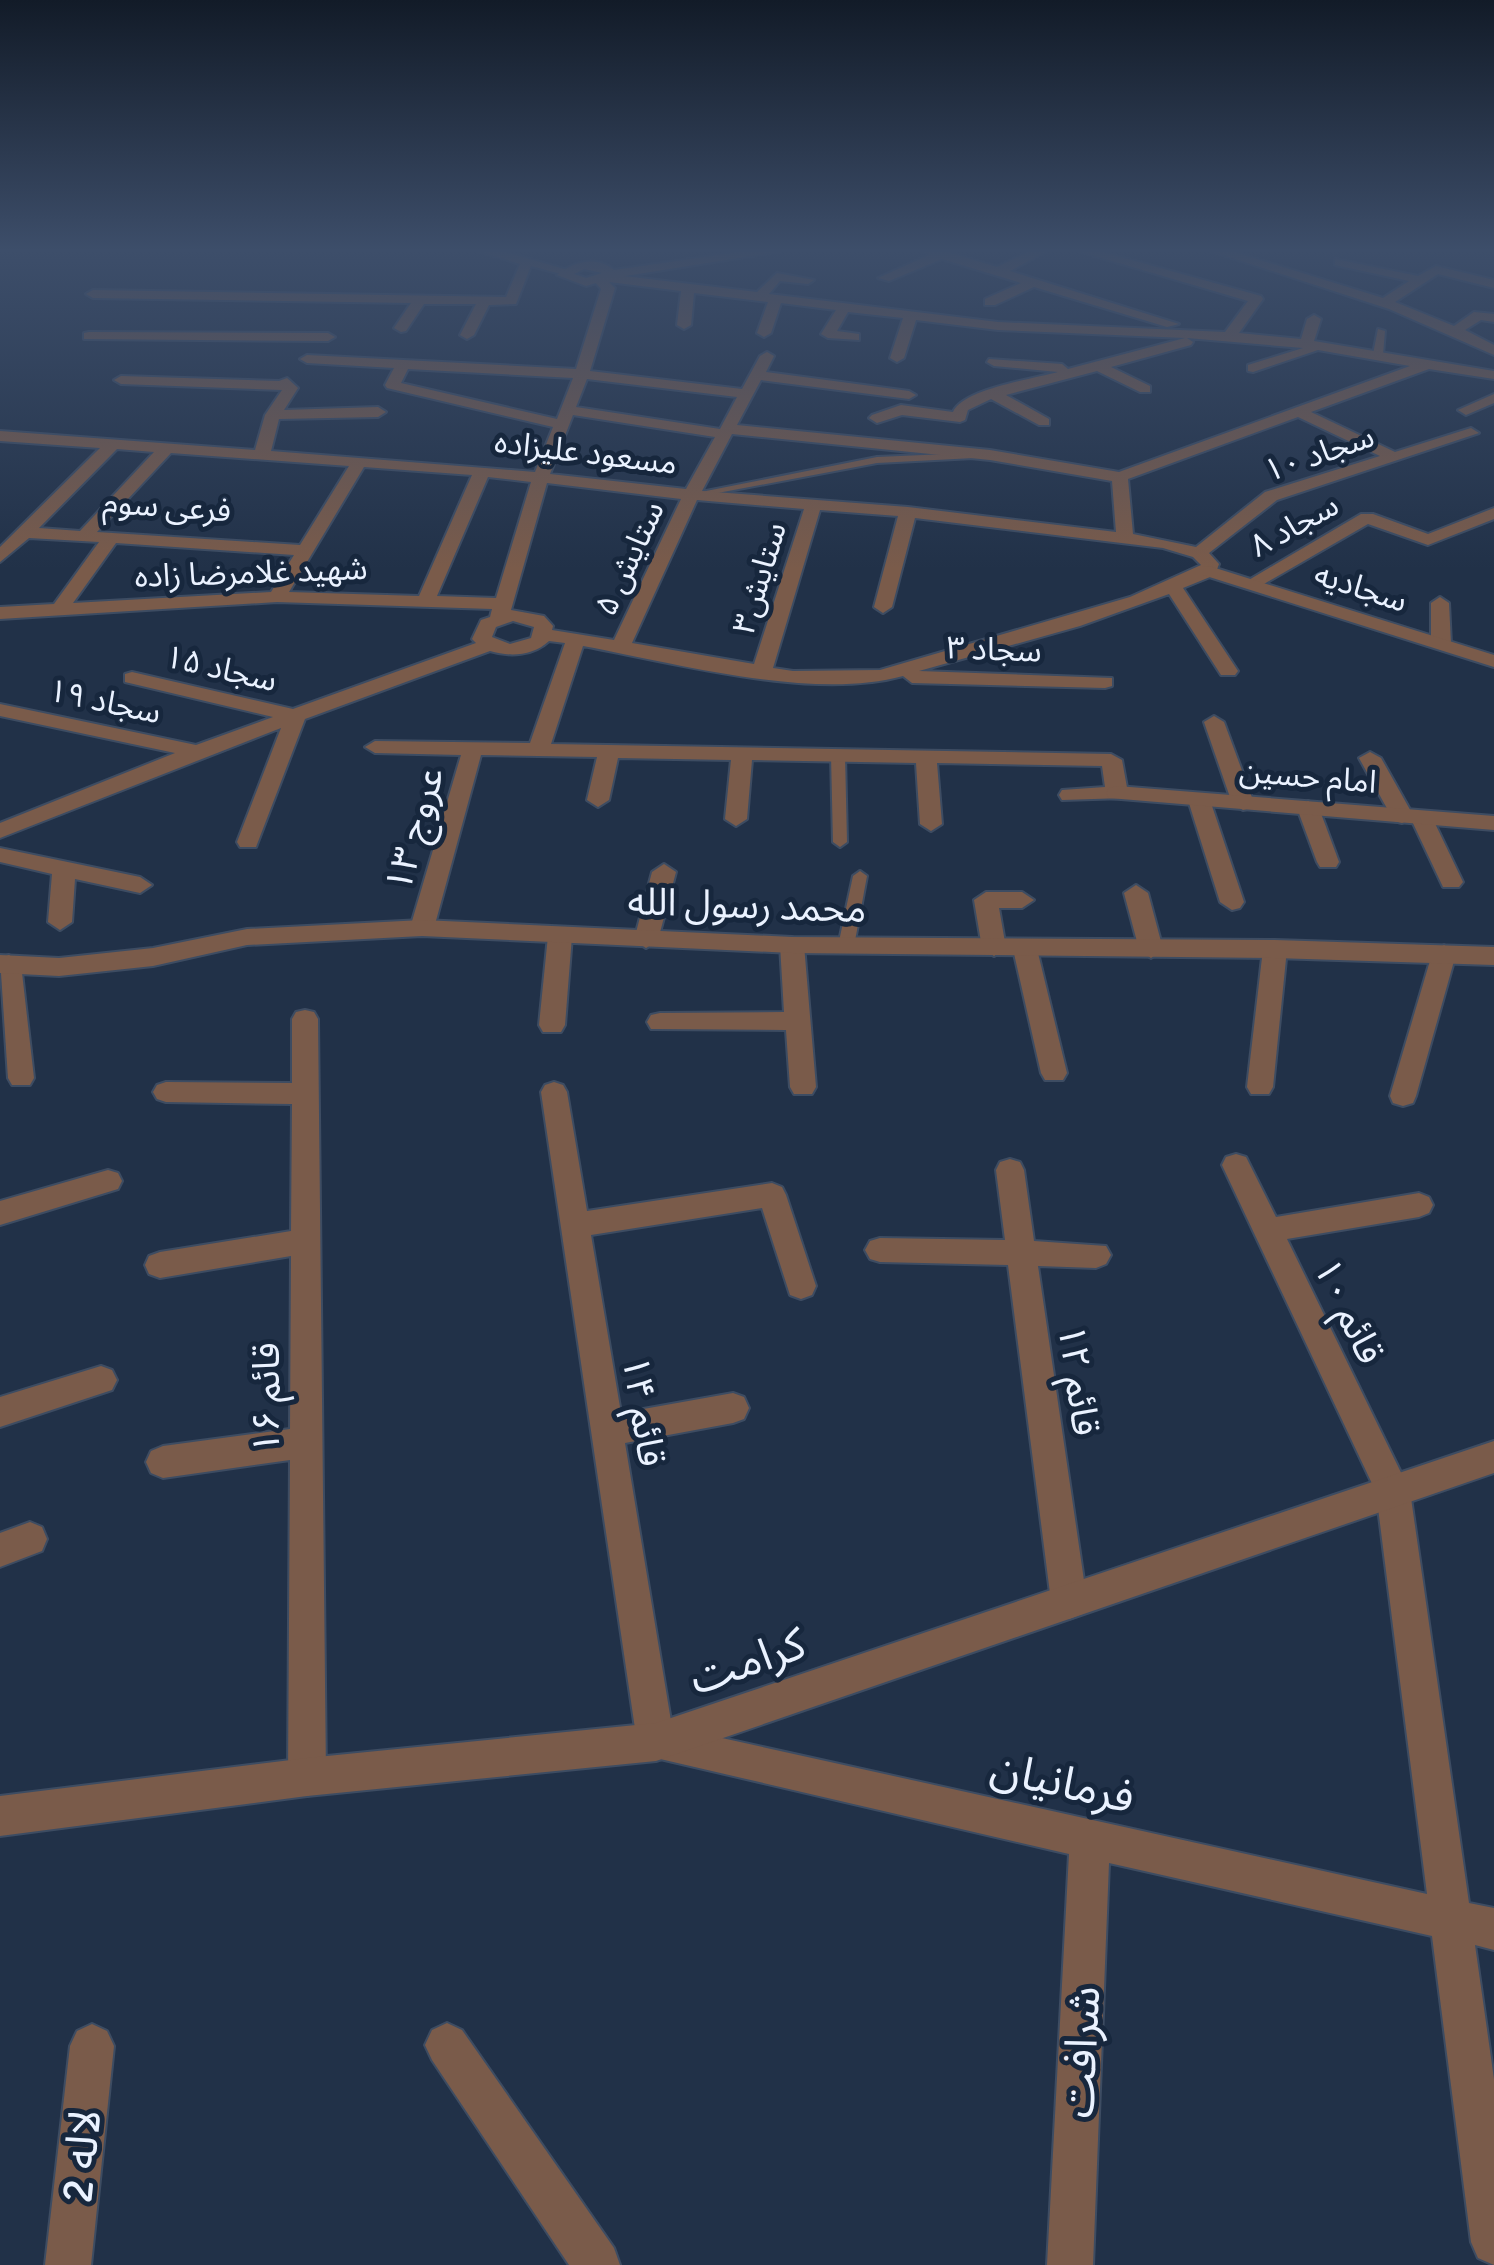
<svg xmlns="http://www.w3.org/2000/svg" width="1494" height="2265" viewBox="0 0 1494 2265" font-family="Signika,'Noto Sans Arabic',sans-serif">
	<rect width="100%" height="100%" fill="#213148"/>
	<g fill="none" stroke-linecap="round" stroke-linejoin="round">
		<defs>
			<g id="service">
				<path d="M1378,329L1385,331L1383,354L1378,357L1373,354Z"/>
				<path d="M970,453L974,454V458L877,463L691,498L686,495L877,457Z"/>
				<path d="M838,751L845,755L847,842L840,847L833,842L831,755Z"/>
				<path d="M860,871L867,876L854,946L846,951L838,946L853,876Z"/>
			</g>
			<g id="minor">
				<path d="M479,251H502L571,271L565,275L531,266L516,304L489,305L474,335L467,339L460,335L476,304H424L406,331L401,332L394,328L411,303L93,298L86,294L93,290L506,297L520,264Z"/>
				<path d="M923,251H944L997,267L1030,251H1047L1010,271L1179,324L1167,327L1034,287L995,305H985V299L1021,283L942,259L889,281L878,278L929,255Z"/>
				<path d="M1078,251H1099L1261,296L1263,299L1239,333L1301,339L1307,319L1314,315L1321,319L1314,341L1494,371V379L1429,369L1311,412L1395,452L1471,428L1479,433L1277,500L1209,553L1219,564L1215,575L1183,588L1238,671L1235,675H1221L1169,594L1080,626L919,671L1112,678V686L1105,688L912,683L903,676C813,701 675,663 583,646L551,744L1111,754L1122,760L1128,793L1125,798L1062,800L1059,795L1062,790L1105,787L1102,766L937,763L942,824L931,831L920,824L916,763L752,760L747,819L736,826L725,819L731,760L618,758L609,800L598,807L587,800L597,757L481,755L434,928L422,936L414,934L410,928L461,755L375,753L365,747L375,741L530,743L565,643L549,641C533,656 510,657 490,651L305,719L256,847H240L237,842L281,728L0,838V823L175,753L0,716V704L196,745L273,717L125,682V674L132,672L293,709L476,643L472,639L481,620L490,617L492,609L277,602L0,619V607L54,604L99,542L29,538L0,562V547L100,448L0,441V431L255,450L265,415L282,390L121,384L114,380L121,376L279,381L287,378L298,388L284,410L378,407L386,412L378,417L279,419L271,451L535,472L553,427L387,388L385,385L394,368L307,363L300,359L307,355L576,369L601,289L594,281L607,274L757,292L777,273L814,280L808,284L780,281L769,294L998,322L1225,332L1248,301ZM609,282L681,291L677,325L684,329L691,325L694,293L768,302L757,333L764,337L771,333L781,303L836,310L821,334L828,338L859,340V334L837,331L848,312L903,318L890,358L897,362L904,358L916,320L998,330L1185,338L1068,369L1062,364L989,359L987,362L994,366L1058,372C1033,379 963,389 953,412L901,405L872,415L869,418L877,423L902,415L960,422L965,420L968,410L991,399L1039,425H1049V419L1006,395L1097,371L1140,392H1150V386L1111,367L1191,345L1193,342L1187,338L1303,348L1248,365V371L1253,372L1318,350L1410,366L1119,472L990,450L737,425L761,380L909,399L916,395L909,391L766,372L774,356L767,352L760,356L742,389L590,371L615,288ZM408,369L573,378L557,419L401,383ZM587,379L737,397L720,429L576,407ZM573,415L715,437L686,489L550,474ZM1298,417L1380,456L1265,492L1196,547L1133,534L1128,479ZM732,434L990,460L1112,481L1116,532L908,507L702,491ZM117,449L154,452L80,531L39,528ZM171,453L349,466L300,545L97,532ZM364,467L472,475L419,596L289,592ZM488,477L531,482L496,598L437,596ZM547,483L681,499L614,640L552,630L553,626L544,616L511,610ZM697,500L804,509L754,664L632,643ZM820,510L898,516L874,607L883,613L892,607L915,518L1163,548L1193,557L1201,565L1130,597L880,670L793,671L773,668ZM116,543L294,555L271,592L73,603ZM513,621L534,627L531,638L510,644L492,637L496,627Z"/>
				<path d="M1211,251H1231L1383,298L1409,281L1335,265V259L1418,276L1436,266L1494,280V288L1438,274L1395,302L1454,326L1474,312L1494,314V322L1481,320L1465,330L1494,345V355L1389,309Z"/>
				<path d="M89,332L328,333L335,337L328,341L84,339V333Z"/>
				<path d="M1494,394V403L1466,415L1458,410Z"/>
				<path d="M1494,508V519L1428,545L1368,524L1257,588L1251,589L1242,584L1361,514H1373L1428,534Z"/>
				<path d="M1440,597L1449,603L1451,644L1441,650L1431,644V603Z"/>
				<path d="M1214,716L1224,722L1254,803L1251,808L1243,810L1232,803L1204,722Z"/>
				<path d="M1370,752L1381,758L1413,815L1422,811L1430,813L1463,882L1459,887H1443L1411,819L1402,823L1394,821L1359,758Z"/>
				<path d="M1199,793L1210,800L1244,902L1240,908L1232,910L1220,902L1188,800Z"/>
				<path d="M1308,801L1319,808L1339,862L1336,867H1320L1317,862L1297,808Z"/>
				<path d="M0,848L140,877L152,885L140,893L75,879L72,922L60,930L48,922L52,874L0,862Z"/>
				<path d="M664,864L676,872L658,940L646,948L634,940L652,872Z"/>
				<path d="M1136,885L1148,893L1163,949L1151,958L1139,949L1124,893Z"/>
				<path d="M986,892H1022L1034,900L1022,908H999L1006,948L994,956L982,948L974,900Z"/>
				<path d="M560,928L572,936L565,1025L561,1032H543L539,1025L548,936Z"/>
				<path d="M792,937L804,945L816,1087L812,1094H794L790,1087L786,1030L651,1029L647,1022L651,1015L660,1013L784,1012L780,945Z"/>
				<path d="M1025,940L1037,949L1067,1073L1063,1080H1045L1041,1073L1013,949Z"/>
				<path d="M1275,940L1287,949L1273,1087L1269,1094H1251L1247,1087L1263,949Z"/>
				<path d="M1444,945L1456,954L1416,1096L1413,1103L1403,1106L1393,1103L1390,1096L1432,954Z"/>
				<path d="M9,955L21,964L34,1078L30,1085H12L8,1078L0,958Z"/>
				<path d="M305,1010L314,1012L318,1019L326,1777L321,1791L307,1796L293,1791L288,1777L290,1460L163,1478L151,1473L146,1462L151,1451L163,1446L290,1429L291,1256L160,1278L149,1274L145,1265L149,1256L160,1252L291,1231L292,1104L166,1102L157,1099L153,1092L157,1085L166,1082L292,1083V1019L296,1012Z"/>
				<path d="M554,1082L563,1085L567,1092L587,1211L772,1183L782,1187L786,1195L816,1286L812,1295L801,1299L790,1295L762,1208L591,1235L621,1413L733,1393L744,1397L749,1408L744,1419L733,1423L625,1443L672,1727L1427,1894L1376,1492L1222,1165L1226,1157L1236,1154L1246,1157L1276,1217L1419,1193L1429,1197L1433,1205L1429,1213L1419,1217L1287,1239L1410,1491L1469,1903L1494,1908V1950L1475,1945L1494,2079V2265L1478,2258L1471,2242L1432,1936L1109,1863L1093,2265H1047L1069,1854L643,1755L637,1742L541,1092L545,1085Z"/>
				<path d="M1010,1159L1020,1162L1024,1170L1034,1241L1106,1246L1111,1255L1106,1264L1096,1268L1038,1266L1087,1601L1082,1614L1069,1619L1056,1614L1051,1601L1008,1265L880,1262L870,1259L865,1250L870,1241L880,1238L1005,1240L996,1170L1000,1162Z"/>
				<path d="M108,1170L118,1173L122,1181L118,1189L0,1225V1201Z"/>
				<path d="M101,1366L112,1370L117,1380L112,1390L0,1427V1397Z"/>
				<path d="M30,1522L42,1527L47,1539L42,1551L0,1567V1533Z"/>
				<path d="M447,2023L462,2030L614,2248L620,2265H569L432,2060L425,2045L432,2030Z"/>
				<path d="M92,2024L107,2031L114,2046L91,2265H45L70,2046L77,2031Z"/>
			</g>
			<g id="tertiary">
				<path d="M746,251H782L613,278L586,286L557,275C573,262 596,255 614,270ZM584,269L602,273L586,278L574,274Z"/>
				<path d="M1209,566L1494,655V667L1203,575V567Z"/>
				<path d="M1117,786L1494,816V830L1109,798L1106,793L1109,788Z"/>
				<path d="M422,920L792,937L1275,940L1494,947V965L1275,958L792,953L422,936L247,945L153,966L59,976L0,973V955L59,958L153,948L247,929Z"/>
				<path d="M1494,1441V1473L656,1761L307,1796L0,1836V1796L307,1758L656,1723Z"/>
			</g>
		</defs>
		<use href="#service" stroke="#3d4c62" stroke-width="4"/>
		<use href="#minor" stroke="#3d4c62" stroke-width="4"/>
		<use href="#tertiary" stroke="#3d4c62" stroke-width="4"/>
		<use href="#service" fill="#7a5b4a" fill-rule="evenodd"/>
		<use href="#minor" fill="#7a5b4a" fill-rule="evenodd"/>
		<use href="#tertiary" fill="#7a5b4a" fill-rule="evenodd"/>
	</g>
	<linearGradient id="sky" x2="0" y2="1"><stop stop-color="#121b28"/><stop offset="0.44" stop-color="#3d4e6a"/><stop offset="1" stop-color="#3d4e6a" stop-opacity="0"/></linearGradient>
	<rect width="1494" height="569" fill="url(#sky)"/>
	<g text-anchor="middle" stroke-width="10" stroke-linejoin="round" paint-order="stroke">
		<g font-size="32" fill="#eaf2ff" stroke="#17273d">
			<text transform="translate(586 452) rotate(7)" y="11">مسعود علیزاده</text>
			<text transform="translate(1319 453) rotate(-19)" y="11">سجاد ۱۰</text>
			<text transform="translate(167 506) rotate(4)" y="11">فرعی سوم</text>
			<text transform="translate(1294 525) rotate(-29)" y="11">سجاد ۸</text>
			<text transform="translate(629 558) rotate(-65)" y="11">ستایش ۵</text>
			<text transform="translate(251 572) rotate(-2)" y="11">شهید غلامرضا زاده</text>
			<text transform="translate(759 578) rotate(-73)" y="11">ستایش۳</text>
			<text transform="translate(1361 587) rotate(18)" y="11">سجادیه</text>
			<text transform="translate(994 649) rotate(2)" y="11">سجاد ۳</text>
			<text transform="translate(221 668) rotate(13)" y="11">سجاد ۱۵</text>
			<text transform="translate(105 701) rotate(12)" y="11">سجاد ۱۹</text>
			<text transform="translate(1308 776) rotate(5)" y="11">امام حسین</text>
		</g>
		<g font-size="38" fill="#eaf2ff" stroke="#17273d">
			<text transform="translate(414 829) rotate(-74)" y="13">عروج ۱۳</text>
			<text transform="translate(747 905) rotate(2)" y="13">محمد رسول الله</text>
			<text transform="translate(1349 1311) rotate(64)" y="13">قائم ۱۰</text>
			<text transform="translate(1079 1380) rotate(82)" y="13">قائم ۱۲</text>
			<text transform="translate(266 1398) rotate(-90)" y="13">قائم ۱۶</text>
			<text transform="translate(644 1411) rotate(81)" y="13">قائم ۱۴</text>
		</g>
		<g font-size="45" fill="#eaf2ff" stroke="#17273d">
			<text transform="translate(747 1660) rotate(-19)" y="16">کرامت</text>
			<text transform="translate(1063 1781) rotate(13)" y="16">فرمانیان</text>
			<text transform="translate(1080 2052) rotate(-87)" y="16">شرافت</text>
			<text transform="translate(80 2156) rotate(-84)" y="16">لاله 2</text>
		</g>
	</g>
</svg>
